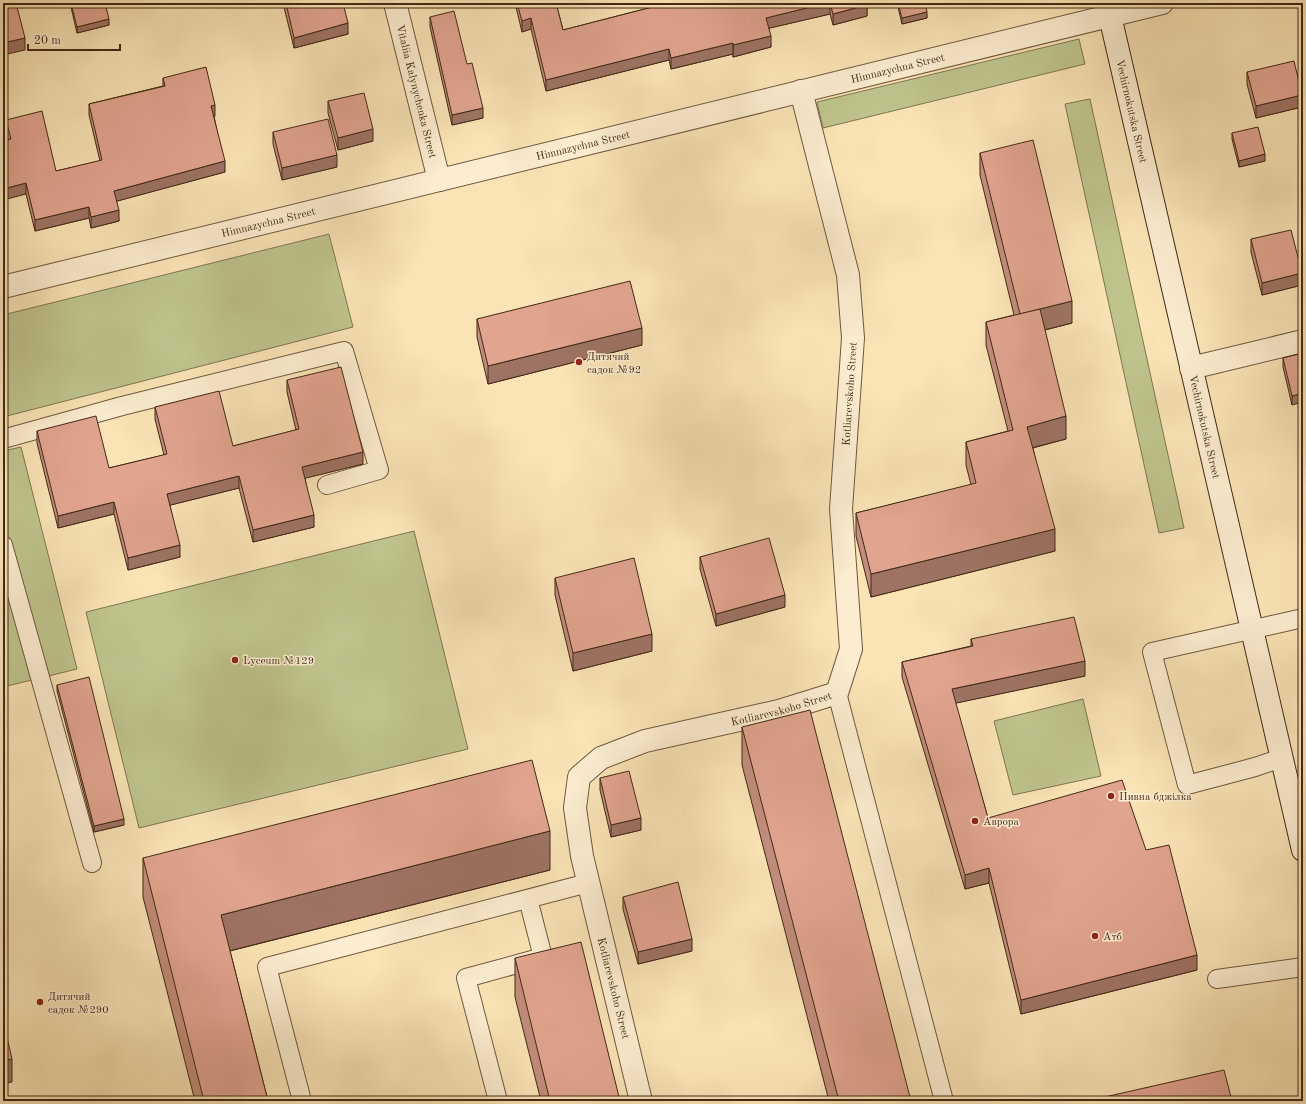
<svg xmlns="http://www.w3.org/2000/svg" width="1306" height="1104" viewBox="0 0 1306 1104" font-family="'Old Standard TT',serif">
	<rect width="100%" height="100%" fill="#fae4b6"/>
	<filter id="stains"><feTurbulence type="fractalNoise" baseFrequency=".005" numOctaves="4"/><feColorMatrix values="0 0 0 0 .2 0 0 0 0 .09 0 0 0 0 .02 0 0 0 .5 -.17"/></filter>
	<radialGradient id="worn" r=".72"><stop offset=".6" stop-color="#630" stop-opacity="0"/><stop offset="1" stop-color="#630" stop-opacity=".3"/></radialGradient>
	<g fill="#bfc48d" stroke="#807652">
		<path d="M1079,39L1085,64L823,128L817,102Z"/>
		<path d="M1090,99L1184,528L1159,533L1065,104Z"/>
		<path d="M329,234L353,327L3,417V315Z"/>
		<path d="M21,447L77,669L3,687V451Z"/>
		<path d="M414,531L468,749L139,828L86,612Z"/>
		<path d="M1083,699L1101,776L1013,795L994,721Z"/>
	</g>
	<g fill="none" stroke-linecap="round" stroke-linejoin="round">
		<defs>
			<g id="lane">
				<path d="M3,439L122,406L344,351L379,470L327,485"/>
				<path d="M3,545L92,863"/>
				<path d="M837,693L944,1101"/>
				<path d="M1282,758L1255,767L1187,785L1152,652L1303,618"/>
				<path d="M1217,979L1303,967"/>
				<path d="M302,1101L267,967L588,883"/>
				<path d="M498,1101L466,978L543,957L528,899"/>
			</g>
			<g id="street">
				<path id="s1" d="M395,3L439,180"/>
				<path id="s2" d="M3,287L1162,3"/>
				<path d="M1191,368L1303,341"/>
				<path id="s3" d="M641,1101L582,856L575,808L579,777L601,758L645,741L779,711L837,693L851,649L841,509L853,338L848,275L801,91"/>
			</g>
			<g id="secondary">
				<path id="s4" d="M1107,3L1303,850"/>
			</g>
		</defs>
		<use href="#lane" stroke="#70583f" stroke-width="20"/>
		<use href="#street" stroke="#70583f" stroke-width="24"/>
		<use href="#secondary" stroke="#422917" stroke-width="24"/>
		<use href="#lane" stroke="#fcedd0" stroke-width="18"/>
		<use href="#street" stroke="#fcedd0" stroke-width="22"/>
		<use href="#secondary" stroke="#fcedd0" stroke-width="22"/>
	</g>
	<g fill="#c28d7b" stroke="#422917">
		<path d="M70,3H105L109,25L77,33Z"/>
		<path d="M283,3H343L348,34L294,48Z"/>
		<path d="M515,3H556L563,30L668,3H867V16L833,25L830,14L769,28L771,47L733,57V54L671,69L669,60L546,91L531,29L522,32Z"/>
		<path d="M897,3H925L927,18L902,24Z"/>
		<path d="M430,17L483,118L452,125L430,27Z"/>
		<path d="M1247,72L1302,107L1256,118L1247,84Z"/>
		<path d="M163,78L215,116H214L225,172L116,201L119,221L91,228L89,218L35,231L26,194L8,139L6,131V120L56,171L100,161L89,115V104L163,86Z"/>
		<path d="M328,101L373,141L338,150L328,113Z"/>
		<path d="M273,132L337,167L282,180L273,144Z"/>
		<path d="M1232,133L1265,161L1239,167L1232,139Z"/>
		<path d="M980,153L1072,323L1045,330L1066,439L1033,448L1055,551L871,597L856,536V513L971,485L966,465V442L1008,431L986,345V322L1014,315L980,175Z"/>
		<path d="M1251,239L1302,285L1262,295L1251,252Z"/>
		<path d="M477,319L642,345L488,384L477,337Z"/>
		<path d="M1303,353L1292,405L1283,367V358Z"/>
		<path d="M287,380L363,464L305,478L314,527L253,542L239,488L170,505L180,557L128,570L114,514L58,528L37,443V431L109,468L164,455L155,419V407L233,446L296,430L287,392Z"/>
		<path d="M700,557L785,607L716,626L700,569Z"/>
		<path d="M555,578L652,651L573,671L555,595Z"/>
		<path d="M971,639L1085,676L955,703L988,818L1146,850L1197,970L1021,1014L989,883L965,889L902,677V662L971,646Z"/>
		<path d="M57,685L124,825L94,832L57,691Z"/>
		<path d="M742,727L911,1101H829L742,765Z"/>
		<path d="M600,778L641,830L611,837L600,790Z"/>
		<path d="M143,858L550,870L230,951L268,1101H195L143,897Z"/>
		<path d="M623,897L692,951L638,964L623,909Z"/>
		<path d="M515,958L620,1101H541L515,997Z"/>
	</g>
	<g fill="#9e7364" stroke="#422917">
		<path d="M827,3H830V14L766,29V18Z"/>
		<path d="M867,5V16L833,25V14Z"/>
		<path d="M927,12V18L902,24V18Z"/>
		<path d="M531,18V29L522,32V21Z"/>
		<path d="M109,19V25L77,33V27Z"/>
		<path d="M348,23V34L294,48V38Z"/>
		<path d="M771,36V47L733,57V45Z"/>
		<path d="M25,38V50L3,55V43Z"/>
		<path d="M733,43V54L671,69V58Z"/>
		<path d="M669,49V60L546,91V80Z"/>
		<path d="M1302,95V107L1256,118V106Z"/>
		<path d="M215,105V116L211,117V106Z"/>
		<path d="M483,108V118L452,125V115Z"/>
		<path d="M373,129V141L338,150V138Z"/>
		<path d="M1265,154V161L1239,167V161Z"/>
		<path d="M337,155V167L282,180V168Z"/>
		<path d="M225,161V172L114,202V191Z"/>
		<path d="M26,183V194L3,200V189Z"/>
		<path d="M89,207V218L35,231V220Z"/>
		<path d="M119,210V221L91,228V217Z"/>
		<path d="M1302,273V285L1262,295V283Z"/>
		<path d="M1072,301V323L1020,336V314Z"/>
		<path d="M642,328V345L488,384V366Z"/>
		<path d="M1303,393V402L1292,405V396Z"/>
		<path d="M1066,416V439L1027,449V427Z"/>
		<path d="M363,452V464L302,479V467Z"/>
		<path d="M239,476V488L167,506V494Z"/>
		<path d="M114,502V514L58,528V516Z"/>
		<path d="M314,515V527L253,542V530Z"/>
		<path d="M1055,529V551L871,597V574Z"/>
		<path d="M180,545V557L128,570V558Z"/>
		<path d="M785,595V607L716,626V614Z"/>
		<path d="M652,634V651L573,671V653Z"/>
		<path d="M1085,661V676L952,704V689Z"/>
		<path d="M641,818V830L611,837V825Z"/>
		<path d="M124,819V825L94,832V826Z"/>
		<path d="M550,831V870L221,953V915Z"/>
		<path d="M989,868V883L965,889V875Z"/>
		<path d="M692,939V951L638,964V952Z"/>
		<path d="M1197,955V970L1021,1014V1000Z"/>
		<path d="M12,1059V1082L3,1084V1061Z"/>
	</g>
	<g fill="#e1a48f" stroke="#422917">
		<path d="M3,3H16L25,38L3,43Z"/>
		<path d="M71,3H105L109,19L77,27Z"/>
		<path d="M286,3H343L348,23L294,38Z"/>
		<path d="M517,3H556L563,30L668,3H827L766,18L771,36L733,45V43L671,58L669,49L546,80L531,18L522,21Z"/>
		<path d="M830,3H867V5L833,14Z"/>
		<path d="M898,3H925L927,12L902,18Z"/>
		<path d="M454,11L467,64L472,63L483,108L452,115L430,17Z"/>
		<path d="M1294,61L1302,95L1256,106L1247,72Z"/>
		<path d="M206,67L215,105L211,106L225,161L114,191L119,210L91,217L89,207L35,220L26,183L3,189V141L11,139L6,120L42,111L56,171L102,160L89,104L165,86L163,78Z"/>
		<path d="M364,93L373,129L338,138L328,101Z"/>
		<path d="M328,119L337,155L282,168L273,132Z"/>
		<path d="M1258,127L1265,154L1239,161L1232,133Z"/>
		<path d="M1033,140L1072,301L1020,314L980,153Z"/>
		<path d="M1291,230L1302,273L1262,283L1251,239Z"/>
		<path d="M630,281L642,328L488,366L477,319Z"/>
		<path d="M1040,309L1066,416L1027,427L1055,529L871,574L856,513L976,483L966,442L1013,430L986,322Z"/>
		<path d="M1303,353V393L1292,396L1283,358Z"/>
		<path d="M341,367L363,452L302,467L314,515L253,530L239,476L167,494L180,545L128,558L114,502L58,516L37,431L96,416L109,468L167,454L155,407L219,391L233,446L299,429L287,380Z"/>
		<path d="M769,538L785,595L716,614L700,557Z"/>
		<path d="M634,558L652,634L573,653L555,578Z"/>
		<path d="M1074,617L1085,661L952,689L988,818L1122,780L1146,850L1169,845L1197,955L1021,1000L989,868L965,875L902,662L973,646L971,639Z"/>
		<path d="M89,677L124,819L94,826L57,685Z"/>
		<path d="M810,710L911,1101H839L742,727Z"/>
		<path d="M532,760L550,831L221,915L268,1101H204L143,858Z"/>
		<path d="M629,771L641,818L611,825L600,778Z"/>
		<path d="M678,882L692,939L638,952L623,897Z"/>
		<path d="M581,942L620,1101H550L515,958Z"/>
		<path d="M3,1020L12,1059L3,1061Z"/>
		<path d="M1224,1070L1232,1101H1087Z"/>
	</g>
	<g fill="#8f2418" stroke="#fcedd0" stroke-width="1.5">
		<circle cx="579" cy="362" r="4"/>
		<circle cx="235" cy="660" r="4"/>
		<circle cx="1111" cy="796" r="4"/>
		<circle cx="975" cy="821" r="4"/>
		<circle cx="1095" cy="936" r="4"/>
		<circle cx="40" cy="1002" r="4"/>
	</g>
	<g text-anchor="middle" stroke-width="3" stroke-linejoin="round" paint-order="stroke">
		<g font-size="11" fill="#422917" stroke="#fcedd0">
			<text dy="4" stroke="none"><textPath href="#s2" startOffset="921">Himnazychna Street</textPath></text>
			<text dy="4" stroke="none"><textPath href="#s1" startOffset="91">Vitaliia Kalynychenka Street</textPath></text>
			<text dy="4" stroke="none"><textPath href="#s4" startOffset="111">Vechirnokutska Street</textPath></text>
			<text dy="4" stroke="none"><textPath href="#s2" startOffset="597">Himnazychna Street</textPath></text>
			<text dy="4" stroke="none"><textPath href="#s2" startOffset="273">Himnazychna Street</textPath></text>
			<text dy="4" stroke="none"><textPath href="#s3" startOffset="908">Kotliarevskoho Street</textPath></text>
			<text dy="4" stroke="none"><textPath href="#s4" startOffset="435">Vechirnokutska Street</textPath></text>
			<text dy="4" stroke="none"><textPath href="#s3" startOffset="548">Kotliarevskoho Street</textPath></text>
			<text transform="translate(614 988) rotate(76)" y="4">Kotliarevskoho Street</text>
		</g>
		<g font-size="11" fill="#422917" stroke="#fcedd0" text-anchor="start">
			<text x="587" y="360">Дитячий<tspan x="587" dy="13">садок №92</tspan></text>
			<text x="243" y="664">Lyceum №129</text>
			<text x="1119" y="800">Пивна бджілка</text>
			<text x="983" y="825">Аврора</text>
			<text x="1103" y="940">Атб</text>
			<text x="48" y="1000">Дитячий<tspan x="48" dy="13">садок №290</tspan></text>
		</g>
	</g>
	<rect width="1306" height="1104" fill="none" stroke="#fae4b6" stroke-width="16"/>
	<rect x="4" y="4" width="1298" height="1096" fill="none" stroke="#422917" stroke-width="2"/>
	<rect x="8" y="8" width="1290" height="1088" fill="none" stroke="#422917"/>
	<path d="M28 44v6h92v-6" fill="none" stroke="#422917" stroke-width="2"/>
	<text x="34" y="44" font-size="12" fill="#422917" stroke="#fcedd0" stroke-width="3" paint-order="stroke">20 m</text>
	<rect width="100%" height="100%" filter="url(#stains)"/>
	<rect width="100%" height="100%" fill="url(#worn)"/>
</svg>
